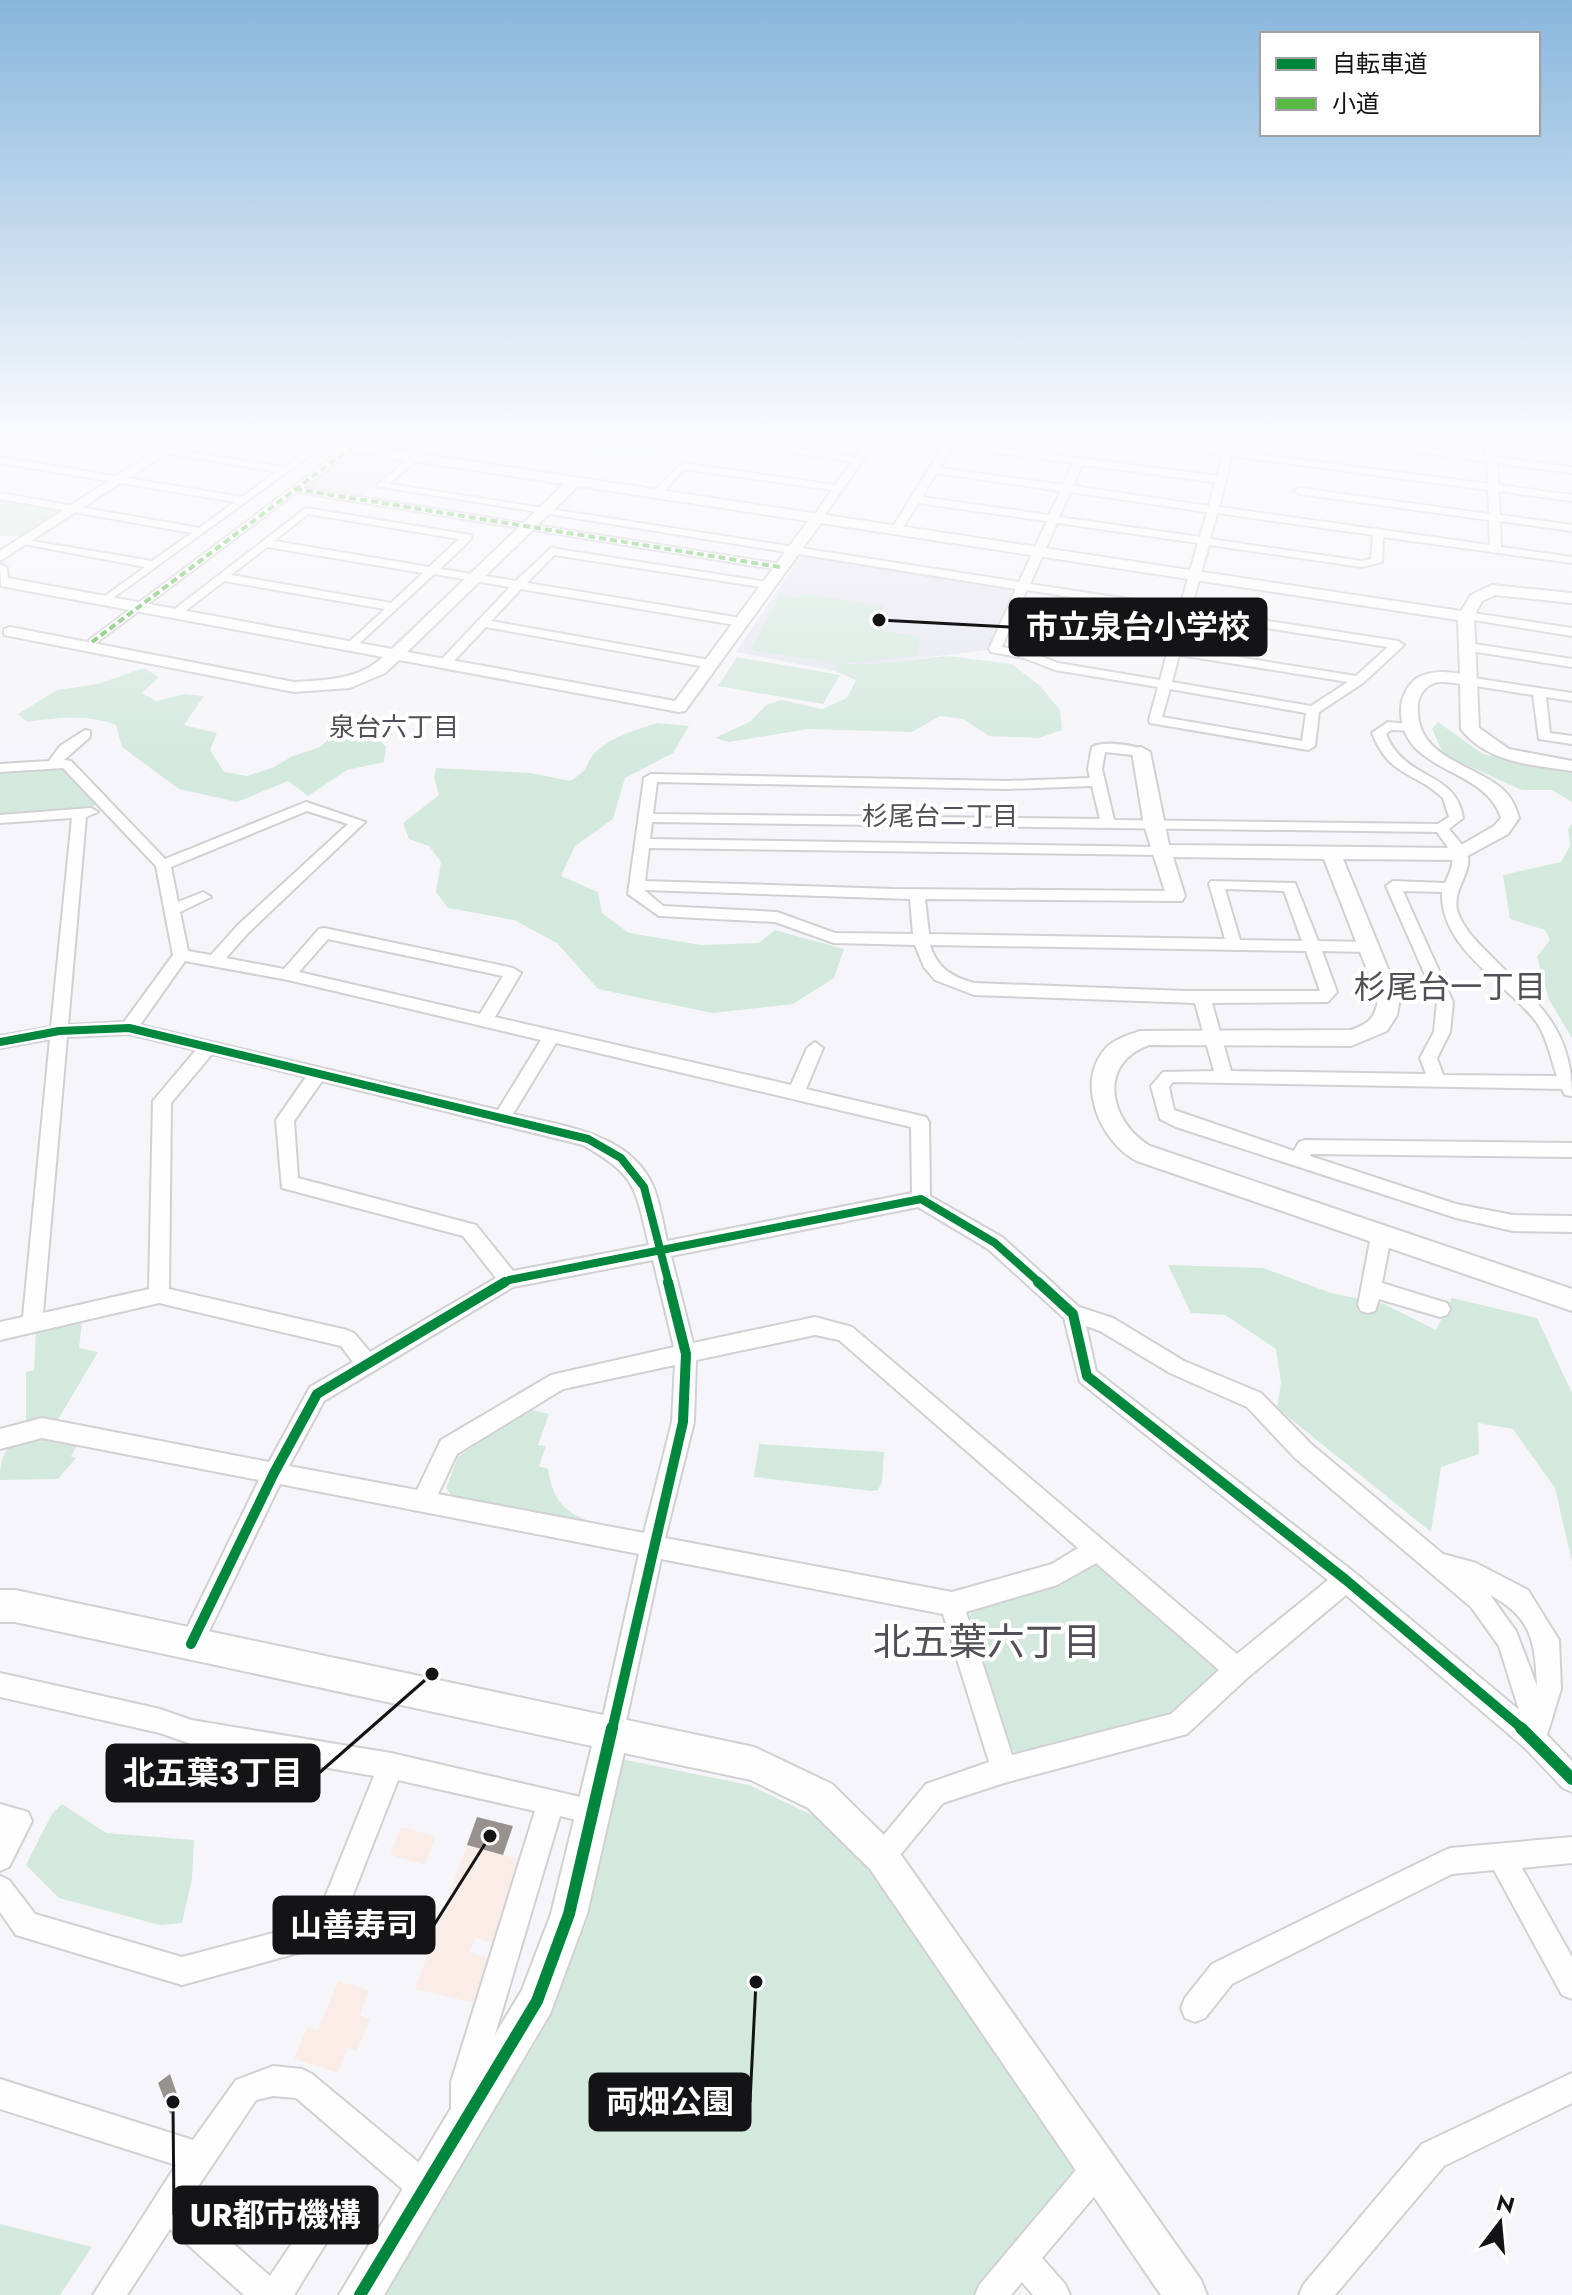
<svg xmlns="http://www.w3.org/2000/svg" width="1572" height="2295" viewBox="0 0 1572 2295" font-family="Jost,'Noto Sans JP',sans-serif">
	<rect width="100%" height="100%" fill="#f6f6fa"/>
	<g fill="#faede8">
		<path d="M401,1827L436,1836L425,1865L390,1855Z"/>
		<path d="M467,1845L522,1860L495,1944L475,1938L470,1952L493,1959L478,2004L415,1989Z"/>
		<path d="M338,1981L369,1990L360,2015L370,2019L357,2051L347,2048L338,2073L294,2059L307,2027L318,2030Z"/>
	</g>
	<g fill="#e6e6f0">
		<path d="M351,451L405,461L359,497L302,489Z"/>
		<path d="M802,554L1011,587L1015,590L987,650L872,664H838L835,671L736,652Z"/>
	</g>
	<g fill="#d4e9de">
		<path d="M480,436H720C656,471 549,453 480,436Z"/>
		<path d="M0,500L62,510L61,513L24,536H0Z"/>
		<path d="M802,593L884,606L873,629L921,637L916,656L840,664H872L947,656L1012,664L1040,686L1060,710L1062,730L1039,738L989,736L963,719L940,716L912,732L808,729L729,742L715,738L751,721L766,705L781,700L822,709L847,698L856,680L835,671L838,663L751,650L780,595L799,598Z"/>
		<path d="M737,657L840,675L823,704L718,686Z"/>
		<path d="M144,668L159,677L142,693L156,701L185,694L204,696L184,725L217,733L210,750L224,772L247,776L272,768L293,756L320,747L347,722L368,732L386,746L384,762L347,770L308,796L288,781L237,802L179,789L122,747L116,725C85,714 58,718 27,722L18,714L57,690L98,684Z"/>
		<path d="M1438,722L1483,754L1572,773V802L1552,790H1522L1444,755L1432,729Z"/>
		<path d="M657,723L689,726L673,753L625,778L613,819L575,846L561,876L598,892L602,913L629,933L701,945L759,943L775,930L844,949L834,978L793,1004L712,1013L598,989L557,943L514,920L448,908L436,892L441,862L429,846L409,839L403,823L439,795L434,778L436,768L531,773L570,781C593,768 584,761 599,749C616,735 636,730 657,723Z"/>
		<path d="M66,767L98,803L89,810L0,817V771Z"/>
		<path d="M1572,824V1038L1549,1000L1537,957L1550,940L1545,930L1510,919L1503,875L1561,862L1570,846L1568,829Z"/>
		<path d="M1168,1265L1263,1268L1331,1293L1384,1304L1436,1330L1452,1298L1537,1318L1572,1393V1562L1555,1488L1513,1429L1478,1423L1479,1454L1441,1467L1431,1532L1277,1408L1281,1382L1276,1349L1225,1315L1191,1313Z"/>
		<path d="M82,1323L79,1348L98,1352L56,1423L26,1428V1372L34,1370L36,1333Z"/>
		<path d="M528,1409L549,1414L538,1445L546,1446L539,1466L548,1469C553,1500 564,1513 594,1523L593,1526L454,1500L446,1488L458,1457Z"/>
		<path d="M40,1439L77,1446L71,1456L76,1458L58,1479L0,1480C0,1447 9,1444 40,1439Z"/>
		<path d="M759,1444L884,1452L882,1482L878,1490L871,1491L754,1477Z"/>
		<path d="M1099,1556L1217,1662V1681L1174,1719L1022,1756L1007,1747L965,1624L974,1608L1063,1584Z"/>
		<path d="M621,1759L749,1785L823,1820L877,1875L1079,2170L973,2295H376L536,2043L587,1921Z"/>
		<path d="M62,1804L106,1833L194,1840L192,1879L182,1923L160,1925L59,1898L26,1865L52,1814Z"/>
		<path d="M0,2224L92,2247L60,2295H0Z"/>
	</g>
	<g fill="#98928f">
		<path d="M477,1817L513,1826L503,1855L467,1845Z"/>
		<path d="M170,2074L181,2106L170,2114L158,2083Z"/>
	</g>
	<g fill="none" stroke-linecap="round" stroke-linejoin="round">
		<defs>
			<path id="pedestrian" d="M349,445L356,447L303,488L780,564L784,567L780,570L297,492L95,644H89V640Z"/>
			<g id="minor">
				<path d="M68,436H91L283,467L319,441L327,443L106,603L100,600L102,598L145,567L24,544L19,541L20,539L152,561L192,533L0,499V493L199,528L235,502L0,463V457L242,497L276,472Z"/>
				<path d="M870,436H880L821,520L812,518L832,490L684,469L660,496L651,494L682,463L835,485L852,462L740,444L745,441L855,457Z"/>
				<path d="M883,436H910L1217,476L1223,455L1095,436H1122L1224,449L1228,436H1238L1234,451L1488,484L1487,462L1306,436H1334L1486,456V451L1466,436H1477L1494,448L1496,457L1572,467V473L1497,463L1498,485L1572,495V501L1498,491L1500,515L1572,525V531L1500,521L1501,547L1572,557V563L1383,537L1382,562L1362,567L1209,545L1191,609L1398,641L1404,645L1363,683L1319,712L1315,746L1308,750L1150,723L1149,720L1158,687L1055,670L1024,658L991,652L989,649L1016,589L376,486L415,454L420,457L418,459L389,484L1019,582L1047,521L918,503L900,532H892L891,530L943,446ZM952,447L1073,463L1063,485L939,468ZM1232,456L1488,490L1489,514L1299,488L1294,491L1299,494L1489,520L1490,545L1219,507ZM1082,465L1215,482L1209,506L1073,486ZM936,473L1061,491L1049,515L922,497ZM1070,492L1207,512L1200,537L1059,517ZM1217,513L1373,535L1371,559L1362,561L1210,539ZM1057,523L1198,543L1180,607L1030,584ZM1027,590L1178,614L1169,646L1013,621ZM1189,616L1388,647L1356,676L1181,648ZM1010,628L1167,653L1160,680L1058,663L1031,652L1002,647ZM1179,655L1348,682L1311,706L1172,682ZM1170,689L1306,713L1302,741L1162,717Z"/>
				<path d="M1511,436L1572,441V447L1538,446Z"/>
				<path d="M306,508L471,535V539L440,569L516,581L551,548L767,582L773,585L767,588L554,555L527,583L741,618L747,622L741,626L521,589L491,621L715,661V667L711,668L486,627L449,666H441V660L510,587L434,574L351,651L345,647L347,644L385,609L224,581L180,615H172V611ZM308,514L459,539L429,567L274,541ZM267,547L423,573L391,603L231,575Z"/>
				<path d="M1466,612L1572,628V636L1462,618L1460,616Z"/>
				<path d="M1468,643L1572,659V667L1464,650V644Z"/>
				<path d="M1467,677L1572,693V701L1546,697L1550,733L1572,736V744L1539,739L1533,695L1463,684V678Z"/>
				<path d="M1388,722L1417,725V731L1391,730L1386,734C1405,782 1456,770 1463,818L1449,829C1455,837 1464,845 1467,854C1474,871 1450,891 1458,913C1465,931 1478,943 1492,957C1536,1002 1572,1027 1572,1096L1565,1095L1562,1089L1173,1082L1169,1087L1174,1110L1294,1151L1299,1142L1305,1140L1572,1143V1157L1311,1154L1310,1156L1456,1204L1513,1215L1572,1216V1232L1513,1231L1456,1218L1176,1127L1160,1119L1151,1086L1163,1072L1214,1071L1195,1003L974,995L935,980L924,967L915,945L834,943L775,922L659,916L628,894L644,778L651,774L1006,781L1090,778L1088,769L1092,747C1104,740 1137,745 1148,752L1141,756L1105,752L1102,769L1114,820L1438,824L1449,817L1443,798C1413,770 1390,778 1372,733ZM657,782L1006,789L1092,786L1100,819L653,814ZM652,822L1437,832C1453,855 1458,857 1445,883L1393,881L1386,886L1437,1002L1434,1032L1420,1058L1426,1074L1231,1071L1212,1003L1328,1002L1337,992L1322,951L1367,952L1375,947L1367,942L1318,941L1295,883L1211,881L1209,884L1225,939L929,934L925,899L1175,901L1183,896L1175,891L894,889L645,881L649,848L1161,855L1168,851L1161,847L650,839ZM1225,889L1284,891L1302,941L1240,940ZM644,890L910,899L913,934L835,933L777,912L663,906ZM1403,891L1442,892C1440,947 1503,981 1534,1019C1546,1033 1551,1059 1557,1076L1443,1075L1437,1058L1450,1032L1453,1002ZM930,945L1306,951L1320,991H1184L974,983C952,977 937,968 930,945Z"/>
				<path d="M85,730L90,731V737L64,760L71,761L165,859L306,802L365,822L248,933L226,958L284,969L319,929L324,928L513,968L521,973L495,1017L791,1085L807,1048L815,1042L823,1048L806,1089L926,1117L929,1122L930,1196L1002,1237L1079,1307L1113,1318L1184,1361L1261,1393L1311,1444L1443,1554L1476,1563L1528,1590L1559,1640L1561,1689L1547,1735L1572,1761V1792L1563,1788L1525,1748L1346,1595L1246,1679L1187,1734L1004,1783L943,1803L891,1866L882,1870L873,1866L869,1857L873,1848L926,1784L989,1762L943,1614L661,1559L623,1735L620,1744L611,1747L602,1744L599,1735L639,1554L280,1484L199,1652L191,1656L183,1652L179,1644L183,1636L259,1480L42,1438L0,1449V1429L42,1418L269,1462L310,1387L353,1362L341,1346L159,1303L0,1340V1322L23,1317L50,1039L0,1048V1036L51,1027L72,818L0,823V815L91,808L98,812L86,817L68,1025L124,1022L173,955L156,866L63,768L0,772V764L49,761L60,746ZM307,811L348,824L238,925L211,955L188,951L180,912L211,897L203,892L178,902L171,867ZM328,939L503,976L480,1014L299,972ZM185,961L288,980L541,1040L498,1110L140,1025ZM129,1034L196,1050L153,1101L149,1289L43,1313L67,1037ZM556,1043L911,1127L912,1193L667,1241C663,1223 660,1203 653,1186C630,1133 562,1126 513,1114ZM212,1054L306,1077L276,1120L282,1188L463,1236L496,1278L370,1352L354,1333L347,1330L169,1289L171,1103ZM322,1081L583,1145C637,1176 635,1187 649,1245L513,1271L476,1225L298,1178L294,1121ZM918,1207L988,1249L1064,1318L1080,1382L1328,1580L1237,1654L852,1327L815,1317L693,1343L671,1256ZM653,1260L674,1347L551,1375L441,1440L417,1490L289,1466L324,1401L513,1287ZM1086,1326L1100,1331L1170,1373L1247,1407L1295,1458L1471,1607L1499,1646L1519,1710L1354,1572L1096,1371ZM815,1335L839,1340L1078,1548L1052,1564L952,1592L665,1538L694,1422L696,1360ZM675,1365L672,1422L644,1533L438,1494L457,1454L563,1389ZM1096,1563L1219,1670L1171,1714L1012,1755L966,1612L1057,1585ZM1490,1595C1532,1617 1535,1642 1537,1686L1516,1631Z"/>
				<path d="M1381,1228L1388,1231L1391,1236L1382,1283L1447,1303L1450,1309L1447,1315L1440,1317L1379,1299L1375,1311L1368,1313L1361,1311L1358,1305L1371,1236L1374,1231Z"/>
				<path d="M0,1673L160,1709L191,1720L391,1753L602,1802L606,1811L602,1820L593,1824L560,1816L481,2082V2107L476,2117L466,2122L456,2117L451,2107V2082L535,1811L398,1780L334,1943L182,1985L16,1935L0,1912V1876L9,1880L35,1914L182,1957L315,1922L374,1776L191,1744L160,1733L0,1697Z"/>
				<path d="M0,1804L28,1812L32,1821L9,1867L0,1871Z"/>
				<path d="M1572,1837V1863L1522,1868L1572,1957V1999L1562,1995L1494,1870L1452,1874L1232,1984L1205,2018L1195,2022L1185,2018L1181,2008L1185,1998L1212,1964L1441,1852L1450,1848Z"/>
				<path d="M273,2066L302,2069L312,2074L436,2177L440,2188L436,2199L425,2203L414,2199L296,2098L273,2096L256,2100L187,2203L270,2276L307,2221L318,2217L329,2221L333,2232L294,2295H244L170,2229L127,2295H93L176,2165L0,2109V2079L193,2140L236,2080Z"/>
				<path d="M1572,2073V2103L1444,2166L1335,2295H1299L1304,2284L1422,2144Z"/>
				<path d="M1098,2153L1109,2157L1113,2168L1109,2179L1042,2258L1065,2284L1070,2295H1033L1022,2282L1011,2295H975L980,2284L1087,2157Z"/>
			</g>
			<g id="tertiary">
				<path d="M178,436H193L0,561V551Z"/>
				<path d="M249,436L322,439L1461,611L1471,595L1492,585L1572,593V603L1495,595L1482,601L1474,616L1479,728L1509,749L1572,761V771C1533,765 1487,763 1461,729L1460,684C1448,682 1434,679 1425,689C1419,695 1417,704 1418,712C1419,757 1471,764 1500,787C1511,796 1515,805 1519,818L1508,834L1460,860L1343,859L1400,998L1397,1015L1387,1031L1351,1046L1149,1045C1096,1064 1110,1122 1150,1146L1572,1289V1311L1137,1161C1101,1143 1074,1082 1106,1048C1115,1039 1128,1035 1140,1031L1351,1030C1369,1024 1376,1017 1378,998L1324,859L1173,857L1185,896L1182,901H1168L1144,825L1132,752L1135,748L1141,747L1150,752L1169,845L1456,848L1494,826L1501,818C1486,766 1400,774 1401,710C1401,698 1407,685 1417,678C1430,671 1446,671 1460,674L1458,620L821,523L685,711L679,712L399,660L385,673L350,688L294,692L4,635V629L10,627L294,682C326,680 359,680 383,657L1,586L0,564L7,568L8,578L392,649L564,484L322,447L255,440ZM578,486L808,521L675,701L407,652Z"/>
				<path d="M0,1590H15L754,1747L832,1784L894,1845L1201,2280L1207,2295H1161L870,1869L808,1808L751,1780L624,1753L587,1914L550,2014L384,2295H339L522,1990L551,1914L592,1746L15,1622H0Z"/>
			</g>
		</defs>
		<use href="#pedestrian" stroke="#d1d1d4" stroke-width="4"/>
		<use href="#minor" stroke="#d1d1d4" stroke-width="4"/>
		<use href="#tertiary" stroke="#d1d1d4" stroke-width="4"/>
		<use href="#pedestrian" fill="#fefefe" fill-rule="evenodd"/>
		<use href="#minor" fill="#fefefe" fill-rule="evenodd"/>
		<use href="#tertiary" fill="#fefefe" fill-rule="evenodd"/>
		<g stroke="#58b947" stroke-width="4" stroke-dasharray="7 4" stroke-linecap="butt">
			<path d="M295,489L780,567"/>
			<path d="M92,642L352,447"/>
		</g>
		<defs>
			<g id="cycleway-far2">
				<path d="M0,1042L59,1031L129,1028L588,1139L621,1158L644,1187L669,1284"/>
				<path d="M501,1284L509,1280L921,1199L995,1243L1041,1284"/>
			</g>
			<g id="cycleway-far1">
				<path d="M1038,1282L1073,1314L1087,1376L1346,1580L1524,1730"/>
				<path d="M191,1644L274,1473L317,1394L505,1282"/>
				<path d="M612,1730L683,1422L686,1354L668,1282"/>
			</g>
			<g id="cycleway">
				<path d="M1521,1728L1572,1779"/>
				<path d="M360,2295L537,2001L569,1914L612,1728"/>
			</g>
		</defs>
		<use href="#cycleway-far2" stroke="#fff" stroke-width="13"/>
		<use href="#cycleway-far1" stroke="#fff" stroke-width="15"/>
		<use href="#cycleway" stroke="#fff" stroke-width="17"/>
		<use href="#cycleway-far2" stroke="#00873e" stroke-width="8"/>
		<use href="#cycleway-far1" stroke="#00873e" stroke-width="10"/>
		<use href="#cycleway" stroke="#00873e" stroke-width="12"/>
	</g>
	<linearGradient id="sky" x2="0" y2="1"><stop stop-color="#87b6dc"/><stop offset="0.58" stop-color="#fbfbfd"/><stop offset="1" stop-color="#fbfbfd" stop-opacity="0"/></linearGradient>
	<rect width="1572" height="757" fill="url(#sky)"/>
	<g text-anchor="middle" stroke-width="8" stroke-linejoin="round" paint-order="stroke">
		<g font-size="26" fill="#505056" stroke="#fff">
			<text x="394" y="736">泉台六丁目</text>
			<text x="940" y="825">杉尾台二丁目</text>
		</g>
		<g font-size="32" fill="#505056" stroke="#fff">
			<text x="1450" y="998">杉尾台一丁目</text>
		</g>
		<g font-size="38" fill="#505056" stroke="#fff">
			<text x="987" y="1655">北五葉六丁目</text>
		</g>
	</g>
	<path fill="none" stroke="#141417" stroke-width="3" d="M879 620L1010 627M432 1674L319 1773M490 1836L434 1925M756 1982L750 2102M173 2102L174 2215"/>
	<g fill="#141417" stroke="#fff" stroke-width="3">
		<circle cx="879" cy="620" r="8"/>
		<circle cx="432" cy="1674" r="8"/>
		<circle cx="490" cy="1836" r="8"/>
		<circle cx="756" cy="1982" r="8"/>
		<circle cx="173" cy="2102" r="8"/>
	</g>
	<g fill="#141417" stroke="#141417" stroke-width="3">
		<rect x="1010" y="599" width="256" height="56" rx="8"/>
		<rect x="107" y="1745" width="212" height="56" rx="8"/>
		<rect x="274" y="1897" width="160" height="56" rx="8"/>
		<rect x="590" y="2074" width="160" height="56" rx="8"/>
		<rect x="174" y="2187" width="203" height="56" rx="8"/>
	</g>
	<g font-size="32" text-anchor="middle" font-weight="bold" fill="#fff">
		<text x="1138" y="638">市立泉台小学校</text>
		<text x="213" y="1784">北五葉3丁目</text>
		<text x="354" y="1936">山善寿司</text>
		<text x="670" y="2113">両畑公園</text>
		<text x="275" y="2226">UR都市機構</text>
	</g>
	<rect x="1260" y="32" width="280" height="104" fill="#ffffff" stroke="#a1a1a2" stroke-width="2"/>
	<rect x="1276" y="58" width="40" height="12" fill="#00873e" stroke="#a1a1a2" stroke-width="2"/>
	<text x="1332" y="72" font-size="24" fill="#141417">自転車道</text>
	<rect x="1276" y="98" width="40" height="12" fill="#58b947" stroke="#a1a1a2" stroke-width="2"/>
	<text x="1332" y="112" font-size="24" fill="#141417">小道</text>
	<g transform="translate(1500 2223) rotate(16)" stroke="#ffffff" stroke-width="6" paint-order="stroke">
	<path d="M0-6L14 30L0 20L-14 30Z" fill="#141417"/>
	<text y="-12" font-size="22" font-weight="bold" text-anchor="middle" fill="#141417">N</text>
	</g>
</svg>
